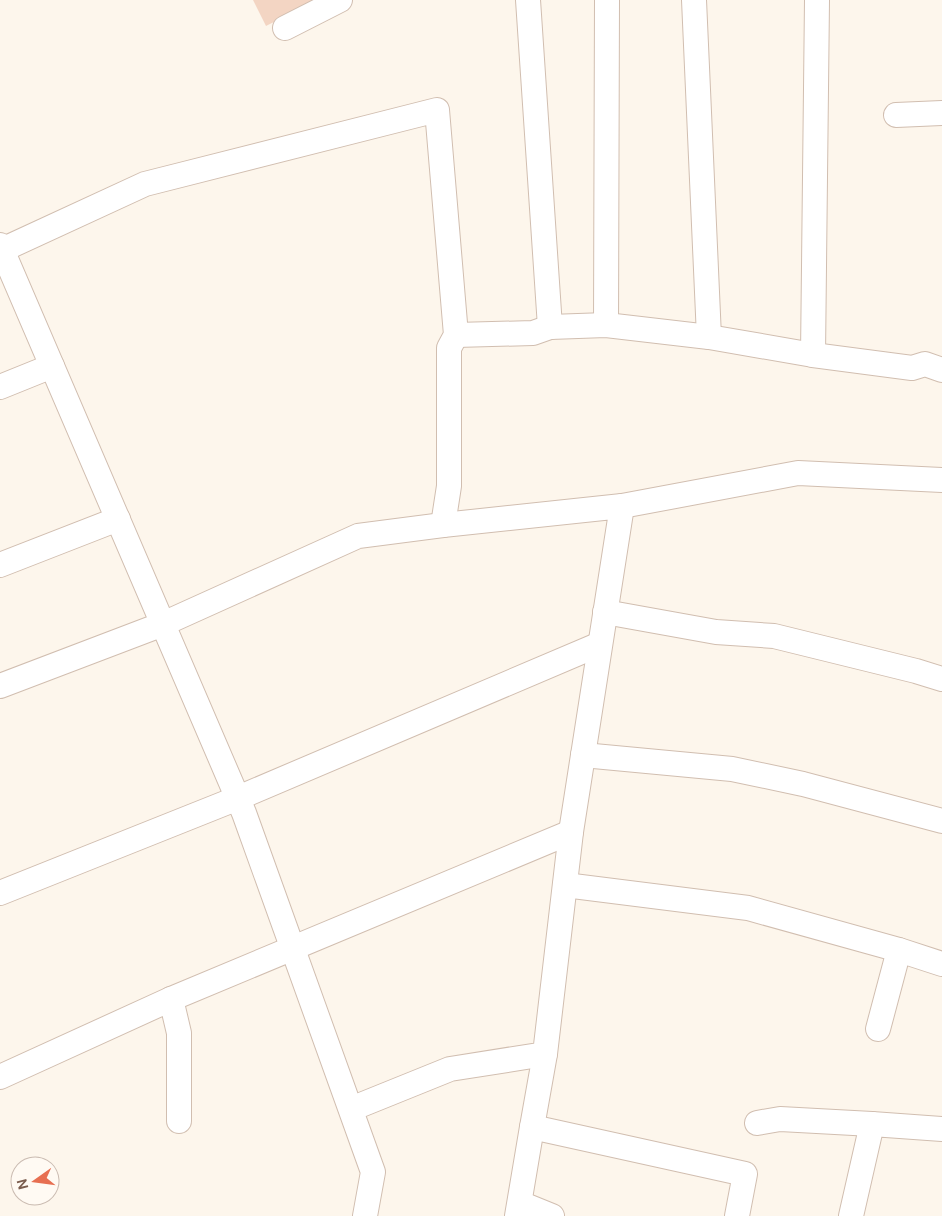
<svg xmlns="http://www.w3.org/2000/svg" width="942" height="1216" viewBox="0 0 942 1216" font-family="'DM Sans',sans-serif">
	<rect width="100%" height="100%" fill="#fdf6ec"/>
	<path fill="#f3d5c3" d="M253,0H317L266,26Z"/>
	<g fill="none" stroke-linecap="round" stroke-linejoin="round">
		<defs>
			<g id="minor">
				<path d="M528,0L550,327"/>
				<path d="M694,0L709,337"/>
				<path d="M285,28L340,0"/>
				<path d="M896,115L942,113"/>
				<path d="M0,245L244,813L373,1172L365,1216"/>
				<path d="M2,250L145,184L437,110L456,335L449,348V486L443,525"/>
				<path d="M606,325L607,0"/>
				<path d="M456,335L533,333L550,327L606,325L709,337L813,355L912,368L925,364L942,370"/>
				<path d="M813,355L817,0"/>
				<path d="M0,387L52,366"/>
				<path d="M622,506L798,473L942,480"/>
				<path d="M0,565L118,519"/>
				<path d="M605,612L716,632L774,636L916,671L942,679"/>
				<path d="M0,686L163,624L358,536L443,525L622,506L571,832L545,1054L450,1069L351,1109"/>
				<path d="M583,755L732,769L803,784L942,821"/>
				<path d="M565,885L748,908L899,950L942,964"/>
				<path d="M0,893L238,798L600,644"/>
				<path d="M171,999L179,1033V1121"/>
				<path d="M878,1029L899,950"/>
				<path d="M545,1054L532,1127L745,1174L737,1216"/>
				<path d="M0,1077L171,999L571,832"/>
				<path d="M757,1123L780,1119L872,1124"/>
				<path d="M520,1203L552,1216"/>
				<path d="M517,1216L532,1127"/>
				<path d="M851,1216L872,1124L942,1129"/>
			</g>
		</defs>
		<use href="#minor" stroke="#d1beb0" stroke-width="26"/>
		<use href="#minor" stroke="#fff" stroke-width="24"/>
	</g>
	<g transform="translate(35 1181) rotate(256)"><circle r="24" fill="#fffaf3" stroke="#cabbb1"/>
	<path d="M0-4L9 19L0 12L-9 19Z" fill="#e76f51"/>
	<text y="-8" font-size="14" font-weight="bold" text-anchor="middle" fill="#7a5c4d">N</text>
	</g>
</svg>
